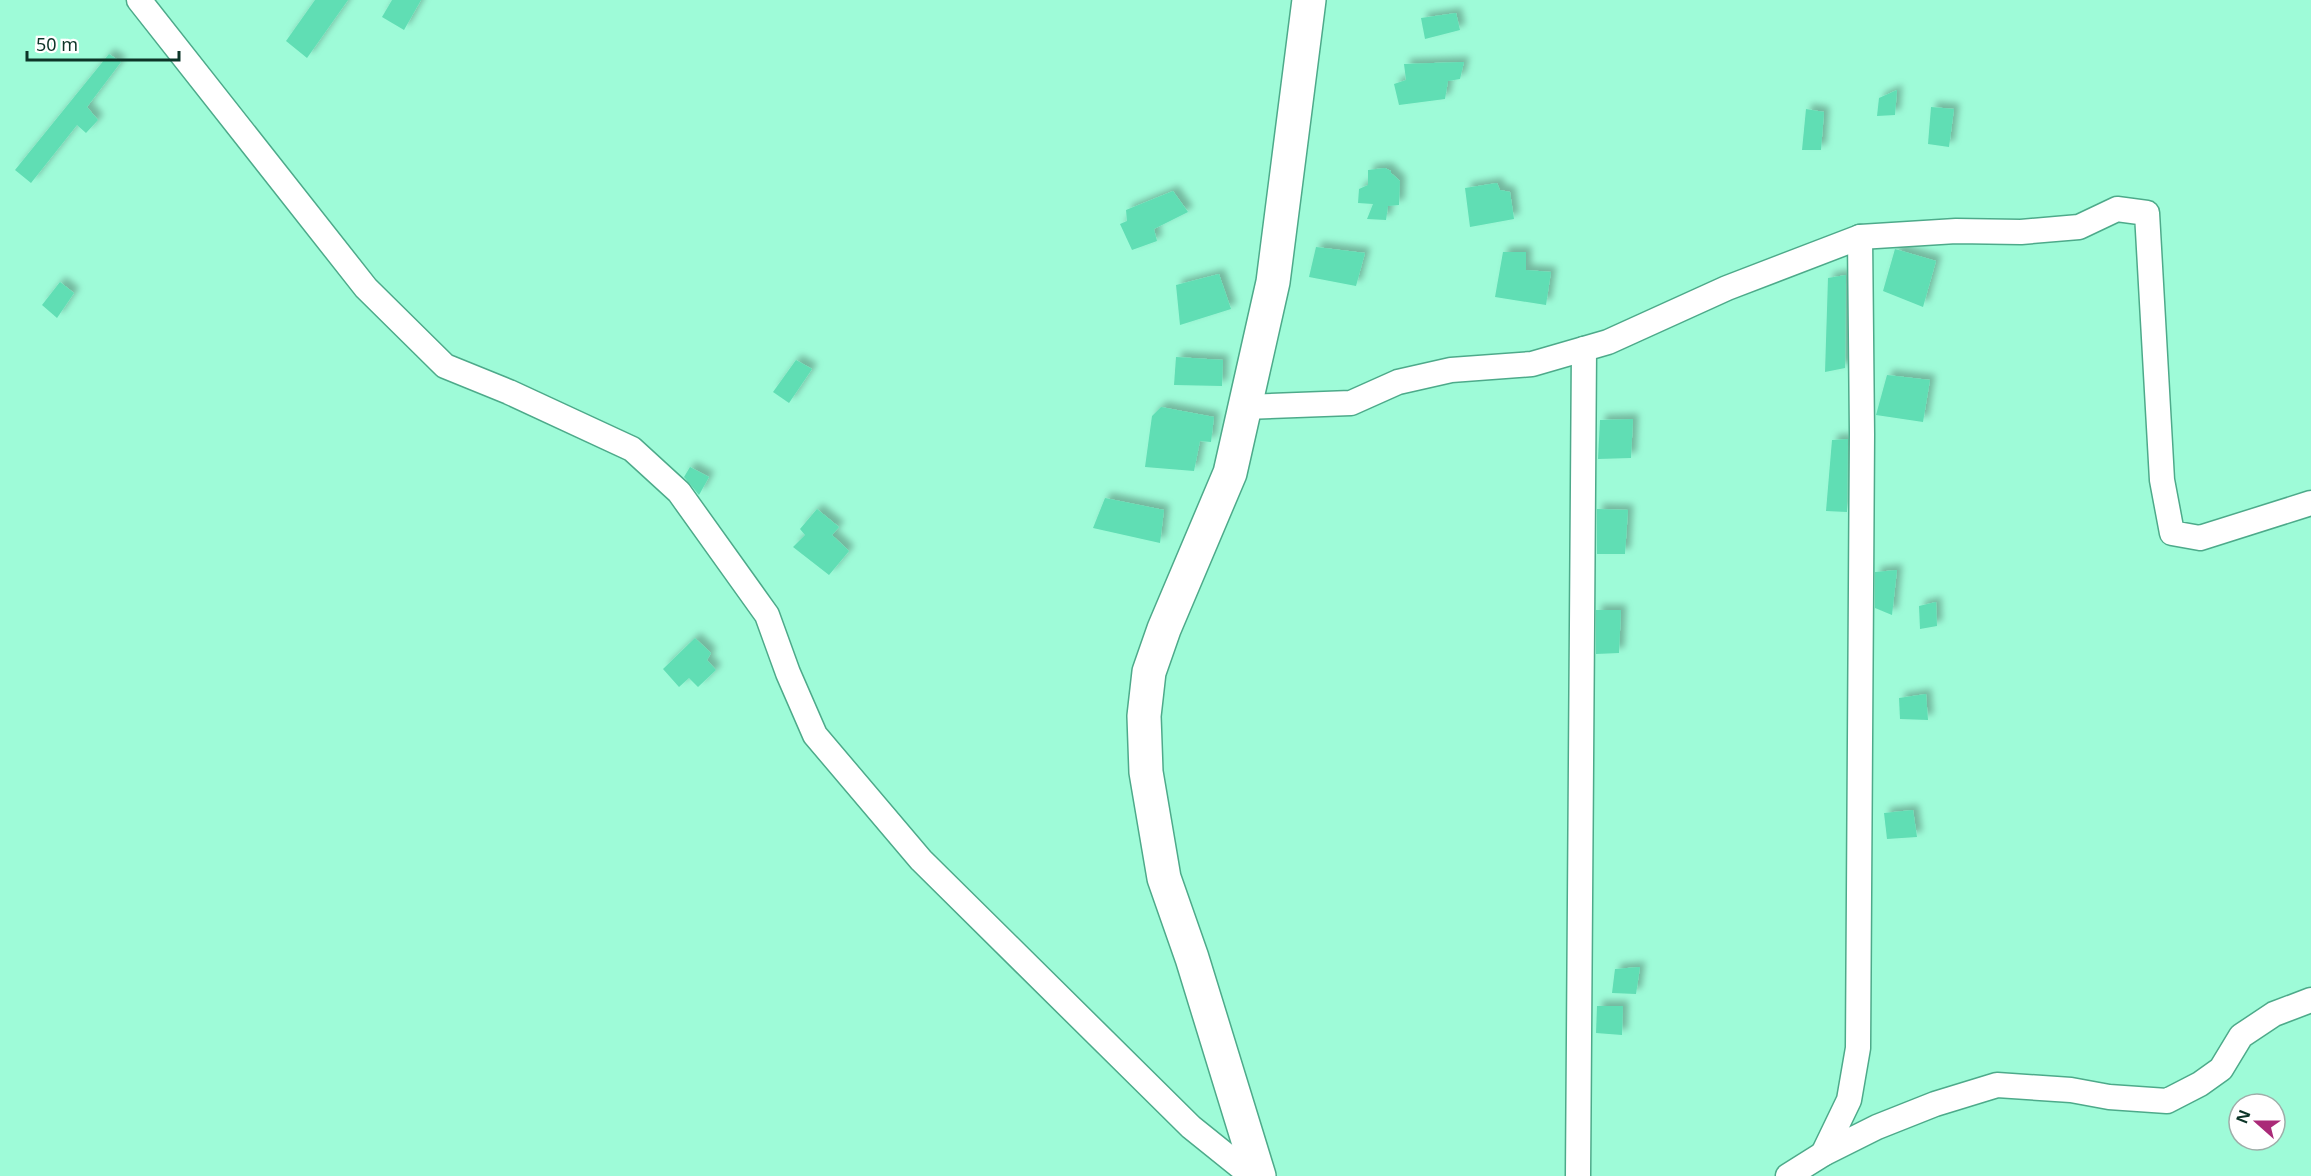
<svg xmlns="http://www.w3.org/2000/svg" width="2311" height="1176" viewBox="0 0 2311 1176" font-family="'Noto Sans',sans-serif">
	<defs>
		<filter id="shadow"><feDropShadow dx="5.5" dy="-5.5" stdDeviation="3" flood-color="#0004"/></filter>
	</defs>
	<rect width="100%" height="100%" fill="#9efbd8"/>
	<g fill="#60deb4" filter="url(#shadow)">
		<path d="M315,0H348L307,58L286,41Z"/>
		<path d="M392,0H421L404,30L382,17Z"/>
		<path d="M1456,13L1460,30L1425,39L1421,18Z"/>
		<path d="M109,54L121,62L87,107L98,120L86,133L77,125L31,183L15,170Z"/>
		<path d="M1464,62L1460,79L1448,81L1445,99L1399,105L1394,84L1406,80L1404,64Z"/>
		<path d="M1897,90L1895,115L1877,116L1879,98Z"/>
		<path d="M1931,107L1954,109L1949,147L1928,144Z"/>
		<path d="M1806,109L1824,112L1821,150H1802Z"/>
		<path d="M1385,168L1391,171V173L1400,181L1399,205L1388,206L1386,220L1367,219L1373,204L1358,203L1359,189L1368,185V170Z"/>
		<path d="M1497,183L1500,190L1510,192L1514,219L1470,227L1465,188Z"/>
		<path d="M1173,191L1188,212L1154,229L1157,241L1132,250L1120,224L1127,221L1126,210Z"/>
		<path d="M1316,247L1365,253L1356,286L1309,277Z"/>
		<path d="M1895,249L1936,261L1923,307L1883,291Z"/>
		<path d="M1503,252H1526V270L1551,272L1546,305L1495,297Z"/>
		<path d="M1219,274L1231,309L1180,325L1176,285Z"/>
		<path d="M1846,275L1845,368L1825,372L1828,278Z"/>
		<path d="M60,282L74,293L57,318L42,305Z"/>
		<path d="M1176,357L1223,360L1222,386L1174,385Z"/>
		<path d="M796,360L812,369L789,403L773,392Z"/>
		<path d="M1887,375L1930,380L1923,422L1876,415Z"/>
		<path d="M1161,407L1214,417L1211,442L1200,441L1194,471L1145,467L1152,416Z"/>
		<path d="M1633,419L1631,458L1598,459L1600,420Z"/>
		<path d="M1848,439L1847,512L1826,511L1832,440Z"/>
		<path d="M690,467L709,477L699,495L684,477Z"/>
		<path d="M1105,498L1164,510L1160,543L1093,528Z"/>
		<path d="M817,509L839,527L832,535L849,551L829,575L793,547L805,535L800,529Z"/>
		<path d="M1597,509L1628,510L1625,554H1597Z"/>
		<path d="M1897,570L1892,615L1875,608V572Z"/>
		<path d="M1936,602L1937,626L1920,629L1919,606Z"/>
		<path d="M1596,610H1621L1619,653L1596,654Z"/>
		<path d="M695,638L711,653L707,660L716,670L698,687L689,678L679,687L663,669Z"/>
		<path d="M1926,694L1928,720L1900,719L1899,698Z"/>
		<path d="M1913,810L1917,837L1887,839L1884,813Z"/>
		<path d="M1640,967L1636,994L1612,993L1615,969Z"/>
		<path d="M1597,1006H1623L1622,1035L1596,1033Z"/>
	</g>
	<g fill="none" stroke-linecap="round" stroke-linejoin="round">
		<defs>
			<g id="street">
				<path d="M139,0L366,288L445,366L509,392L632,449L679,492L767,615L788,673L815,735L921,860L1191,1127L1252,1176"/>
				<path d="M1245,407L1351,403L1398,382L1451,370L1532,364L1608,342L1727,288L1860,237L1956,231L2021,232L2079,227L2117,209L2147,213L2162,480L2172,533L2200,538L2311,503"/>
				<path d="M1823,1154L1849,1100L1858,1048L1862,434L1860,237"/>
				<path d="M1578,1176L1584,349"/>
				<path d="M1788,1176L1823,1154L1877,1127L1935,1104L1997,1085L2071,1090L2109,1097L2167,1101L2200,1084L2221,1069L2241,1036L2274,1014L2311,1000"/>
			</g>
			<path id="secondary" d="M1259,1176L1192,958L1164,878L1146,772L1144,716L1149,672L1164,629L1230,473L1273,282L1309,0"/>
		</defs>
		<use href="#street" stroke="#4daa8a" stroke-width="27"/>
		<use href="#secondary" stroke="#4daa8a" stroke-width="36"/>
		<use href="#street" stroke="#fff" stroke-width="24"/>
		<use href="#secondary" stroke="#fff" stroke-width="33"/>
	</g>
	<g transform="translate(2257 1122) rotate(291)"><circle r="28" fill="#ffffff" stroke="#9eaea9" stroke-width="1.5"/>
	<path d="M0-4.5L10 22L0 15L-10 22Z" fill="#aa2a78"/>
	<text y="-9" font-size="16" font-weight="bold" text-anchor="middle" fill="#0d3528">N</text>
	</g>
	<path d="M27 51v9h152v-9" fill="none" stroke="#0d3528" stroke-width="3"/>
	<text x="36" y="51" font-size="18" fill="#0d3528" stroke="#ffffff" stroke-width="4.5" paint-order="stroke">50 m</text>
</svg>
